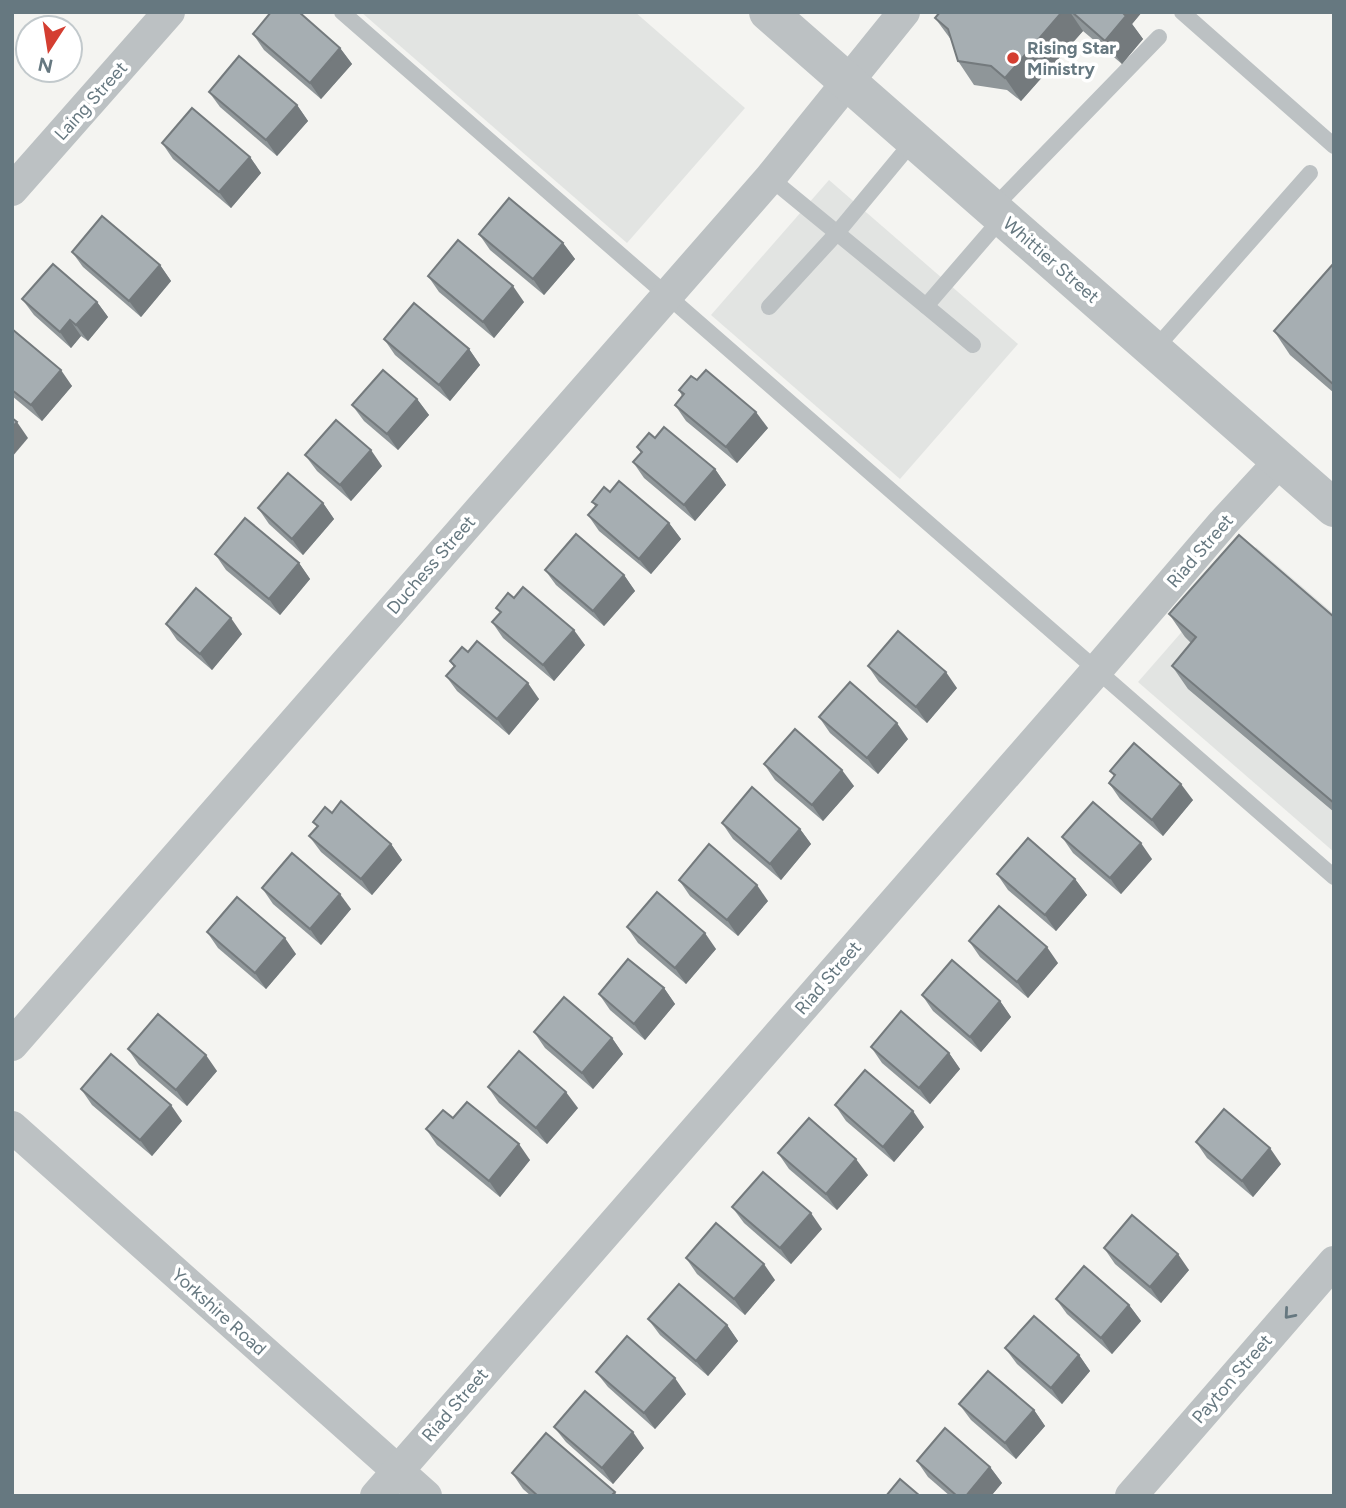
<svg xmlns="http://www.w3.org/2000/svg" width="1346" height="1508" viewBox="0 0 1346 1508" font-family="Figtree,sans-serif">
	<rect width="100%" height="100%" fill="#f4f4f1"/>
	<g fill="#e2e4e2">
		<path d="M361,12H635L745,108L627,243Z"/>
		<path d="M829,180L1018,344L900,479L711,315Z"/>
		<path d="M1256,547L1334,614V852L1138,682Z"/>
	</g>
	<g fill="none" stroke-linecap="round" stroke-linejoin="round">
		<g stroke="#bcc1c3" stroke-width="16">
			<path d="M342,12L1334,877"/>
			<path d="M1182,12L1334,146"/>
			<path d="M770,178L926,306L1002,218"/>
			<path d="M992,209L1159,37"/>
			<path d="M926,306L973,345"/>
			<path d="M769,307L837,233L914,140"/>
			<path d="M1154,350L1310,173"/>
		</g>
		<g stroke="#bcc1c3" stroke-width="32">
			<path d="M12,190L169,12"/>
			<path d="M12,1045L770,178L904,12"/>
			<path d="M12,1127L426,1496"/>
			<path d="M376,1496L1097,670L1223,523L1280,461"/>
			<path d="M1131,1496L1334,1262"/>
		</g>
		<path stroke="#bcc1c3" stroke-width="38" d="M768,12L1334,508"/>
	</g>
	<g fill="#8f9699">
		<path d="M940,12H1142L1132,24L1143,39L1122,64L1083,31L1021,101L1007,90L974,85L958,61L952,41L935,18Z"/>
		<path d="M253,34L340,48L352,64L321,99L264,50Z"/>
		<path d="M209,92L297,105L308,121L277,156L220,107Z"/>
		<path d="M162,143L250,157L261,173L231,208L173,159Z"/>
		<path d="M479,234L563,243L575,259L544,295L490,250Z"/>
		<path d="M72,252L160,265L171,281L141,317L83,267Z"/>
		<path d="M1334,263V393L1290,355L1274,331Z"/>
		<path d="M428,276L524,302L494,338L439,292Z"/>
		<path d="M22,299L97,302L108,317L88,341L81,336L71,348L34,315Z"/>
		<path d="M12,329L72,386L42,421L12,396Z"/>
		<path d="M384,339L469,349L480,365L450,401L395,355Z"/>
		<path d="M679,390L768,428L737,463L686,421L675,405L682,396Z"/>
		<path d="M417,399L429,415L398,450L364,421L352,405Z"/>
		<path d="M655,438L715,469L726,485L695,521L644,478L633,462L641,453L637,447Z"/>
		<path d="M305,455L382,466L351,501L317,471Z"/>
		<path d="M610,492L669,523L681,539L651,574L599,531L588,515L596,507L592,502Z"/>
		<path d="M323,503L334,519L303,555L269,524L258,508Z"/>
		<path d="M215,554L299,563L310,579L280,615L226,570Z"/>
		<path d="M545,570L624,575L635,591L604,626L556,585Z"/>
		<path d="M496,608L585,645L554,681L503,638L492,622L500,613Z"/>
		<path d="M1169,614L1334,617V812L1188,689L1172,666L1191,643L1185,637Z"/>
		<path d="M166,624L242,634L212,670L177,640Z"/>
		<path d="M468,652L539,699L509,735L457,691L446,676L454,667L450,661Z"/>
		<path d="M868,666L957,688L927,723L879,682Z"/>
		<path d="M819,717L908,739L878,774L830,733Z"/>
		<path d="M764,764L854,786L823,821L775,780Z"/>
		<path d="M1110,771L1193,800L1163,836L1120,799L1109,783L1114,776Z"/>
		<path d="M313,822L391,844L402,860L372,895L321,852L309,836L317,827Z"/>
		<path d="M722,823L800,829L811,844L781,880L733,839Z"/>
		<path d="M1062,837L1152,859L1121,894L1073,853Z"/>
		<path d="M997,874L1075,879L1087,895L1056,931L1008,890Z"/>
		<path d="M679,880L768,901L738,936L690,896Z"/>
		<path d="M262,888L351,909L321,945L273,904Z"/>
		<path d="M627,927L716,949L686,984L638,943Z"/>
		<path d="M207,932L296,954L266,989L218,948Z"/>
		<path d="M969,941L1058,963L1028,998L980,957Z"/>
		<path d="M664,988L675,1004L645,1040L610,1010L599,994Z"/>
		<path d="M922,995L1000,1001L1011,1017L981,1052L933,1011Z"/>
		<path d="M534,1032L612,1038L623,1054L593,1089L545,1048Z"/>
		<path d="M871,1047L949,1053L960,1069L930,1104L882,1063Z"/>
		<path d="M128,1049L217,1071L187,1106L139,1065Z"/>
		<path d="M488,1087L578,1108L547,1144L499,1103Z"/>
		<path d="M81,1089L182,1121L152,1156L92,1105Z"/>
		<path d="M835,1105L924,1127L894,1162L846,1121Z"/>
		<path d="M453,1118L530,1160L500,1197L437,1145L426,1129Z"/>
		<path d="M1196,1142L1281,1164L1253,1197L1207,1158Z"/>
		<path d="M778,1153L868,1175L837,1210L789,1169Z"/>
		<path d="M732,1207L822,1229L791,1264L744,1223Z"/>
		<path d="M1104,1248L1189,1270L1161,1303L1115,1264Z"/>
		<path d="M686,1258L775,1280L745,1315L697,1274Z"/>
		<path d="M1056,1299L1129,1305L1141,1321L1112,1354L1067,1314Z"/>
		<path d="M648,1319L727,1325L738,1341L708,1376L660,1335Z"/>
		<path d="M1005,1348L1079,1355L1090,1371L1062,1404L1017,1364Z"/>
		<path d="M596,1372L686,1394L655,1429L608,1387Z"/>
		<path d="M959,1404L1034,1410L1045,1426L1016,1459L971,1420Z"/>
		<path d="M554,1427L644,1448L613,1484L566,1442Z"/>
		<path d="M917,1461L990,1467L1002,1483L991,1496H950L928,1477Z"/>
		<path d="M512,1473L615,1492L617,1496H531L523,1489Z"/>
	</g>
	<g fill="#747a7d">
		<path d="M1062,12H1070L1083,31L1021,101L1005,78Z"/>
		<path d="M1118,12H1142L1132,24L1143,39L1122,64L1105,41Z"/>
		<path d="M340,48L352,64L321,99L310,83Z"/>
		<path d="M297,105L308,121L277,156L266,140Z"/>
		<path d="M250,157L261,173L231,208L219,192Z"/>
		<path d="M563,243L575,259L544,295L533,279Z"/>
		<path d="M160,265L171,281L141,317L129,301Z"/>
		<path d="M513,286L524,302L494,338L483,322Z"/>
		<path d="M97,302L108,317L88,341L76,325Z"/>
		<path d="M70,320L81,336L71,348L60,332Z"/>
		<path d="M469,349L480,365L450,401L439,385Z"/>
		<path d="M61,370L72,386L42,421L31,405Z"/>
		<path d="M417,399L429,415L398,450L387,434Z"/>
		<path d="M756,412L768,428L737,463L726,447Z"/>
		<path d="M17,422L28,438L12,457V428Z"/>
		<path d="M371,450L382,466L351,501L340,485Z"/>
		<path d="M715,469L726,485L695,521L684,505Z"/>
		<path d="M323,503L334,519L303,555L292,539Z"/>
		<path d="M669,523L681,539L651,574L639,559Z"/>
		<path d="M299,563L310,579L280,615L269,599Z"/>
		<path d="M624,575L635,591L604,626L593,611Z"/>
		<path d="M231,618L242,634L212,670L200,654Z"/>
		<path d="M574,630L585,645L554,681L543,665Z"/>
		<path d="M946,672L957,688L927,723L916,707Z"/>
		<path d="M528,683L539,699L509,735L497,719Z"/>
		<path d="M897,723L908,739L878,774L867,758Z"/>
		<path d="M842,770L854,786L823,821L812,805Z"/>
		<path d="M1181,784L1193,800L1163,836L1152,820Z"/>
		<path d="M800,829L811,844L781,880L770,864Z"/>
		<path d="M1141,843L1152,859L1121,894L1110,878Z"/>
		<path d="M391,844L402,860L372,895L361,879Z"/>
		<path d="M1075,879L1087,895L1056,931L1045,915Z"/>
		<path d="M757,885L768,901L738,936L727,920Z"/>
		<path d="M340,894L351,909L321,945L310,929Z"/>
		<path d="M705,933L716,949L686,984L675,968Z"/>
		<path d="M285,938L296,954L266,989L255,973Z"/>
		<path d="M1047,947L1058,963L1028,998L1017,982Z"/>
		<path d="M664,988L675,1004L645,1040L634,1024Z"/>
		<path d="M1000,1001L1011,1017L981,1052L970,1037Z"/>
		<path d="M612,1038L623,1054L593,1089L582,1073Z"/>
		<path d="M949,1053L960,1069L930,1104L919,1088Z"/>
		<path d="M206,1055L217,1071L187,1106L176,1090Z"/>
		<path d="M566,1092L578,1108L547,1144L536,1128Z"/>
		<path d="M171,1105L182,1121L152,1156L140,1140Z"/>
		<path d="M913,1111L924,1127L894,1162L883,1147Z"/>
		<path d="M519,1144L530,1160L500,1197L489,1181Z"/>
		<path d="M1270,1148L1281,1164L1253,1197L1242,1181Z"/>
		<path d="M856,1159L868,1175L837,1210L826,1194Z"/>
		<path d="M811,1213L822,1229L791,1264L780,1248Z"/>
		<path d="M1178,1254L1189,1270L1161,1303L1150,1287Z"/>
		<path d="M764,1264L775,1280L745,1315L734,1299Z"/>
		<path d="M1129,1305L1141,1321L1112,1354L1101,1338Z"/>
		<path d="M727,1325L738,1341L708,1376L696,1361Z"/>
		<path d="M1079,1355L1090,1371L1062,1404L1051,1388Z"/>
		<path d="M675,1378L686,1394L655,1429L644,1413Z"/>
		<path d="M1034,1410L1045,1426L1016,1459L1005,1443Z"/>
		<path d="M633,1432L644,1448L613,1484L602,1468Z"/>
		<path d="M990,1467L1002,1483L991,1496H966Z"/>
	</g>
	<g fill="#a6aeb2" stroke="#747a7d" stroke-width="2">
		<path d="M271,12H299L340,48L310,83L253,34Z"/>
		<path d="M940,12H1062L1005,78L991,66L958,61L948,29L935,18Z"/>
		<path d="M1072,12H1122L1126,16L1105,41Z"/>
		<path d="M239,56L297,105L266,140L209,92Z"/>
		<path d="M192,108L250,157L219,192L162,143Z"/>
		<path d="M509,198L563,243L533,279L479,234Z"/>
		<path d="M102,216L160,265L129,301L72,252Z"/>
		<path d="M458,240L513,286L483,322L428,276Z"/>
		<path d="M1334,263V385L1274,331Z"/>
		<path d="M53,264L97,302L76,325L70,320L60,332L22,299Z"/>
		<path d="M414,303L469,349L439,385L384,339Z"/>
		<path d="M12,329L61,370L31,405L12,390Z"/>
		<path d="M383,370L417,399L387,434L352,405Z"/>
		<path d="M706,370L756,412L726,447L675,405L684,394L679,390L691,376L697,380Z"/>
		<path d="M12,418L17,422L12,428Z"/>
		<path d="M336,420L371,450L340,485L305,455Z"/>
		<path d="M664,427L715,469L684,505L633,462L642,452L637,447L649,433L655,438Z"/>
		<path d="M288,473L323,503L292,539L258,508Z"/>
		<path d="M619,481L669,523L639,559L588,515L597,505L592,502L604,487L610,492Z"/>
		<path d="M245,518L299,563L269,599L215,554Z"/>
		<path d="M576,534L624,575L593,611L545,570Z"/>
		<path d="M1239,535L1334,617V803L1172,666L1196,637L1169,614Z"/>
		<path d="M523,587L574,630L543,665L492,622L501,612L496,608L508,593L514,598Z"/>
		<path d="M196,588L231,618L200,654L166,624Z"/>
		<path d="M898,631L946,672L916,707L868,666Z"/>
		<path d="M477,641L528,683L497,719L446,676L455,666L450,661L462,647L468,652Z"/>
		<path d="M850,682L897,723L867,758L819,717Z"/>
		<path d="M795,729L842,770L812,805L764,764Z"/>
		<path d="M1134,743L1181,784L1152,820L1109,783L1115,775L1110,771Z"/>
		<path d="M752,787L800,829L770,864L722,823Z"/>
		<path d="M341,801L391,844L361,879L309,836L318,826L313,822L325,807L332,813Z"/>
		<path d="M1093,802L1141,843L1110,878L1062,837Z"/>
		<path d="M1028,838L1075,879L1045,915L997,874Z"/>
		<path d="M709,844L757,885L727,920L679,880Z"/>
		<path d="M292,853L340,894L310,929L262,888Z"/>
		<path d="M657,892L705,933L675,968L627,927Z"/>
		<path d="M237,897L285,938L255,973L207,932Z"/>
		<path d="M999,906L1047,947L1017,982L969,941Z"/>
		<path d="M628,959L664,988L634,1024L599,994Z"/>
		<path d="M952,960L1000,1001L970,1037L922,995Z"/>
		<path d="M564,997L612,1038L582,1073L534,1032Z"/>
		<path d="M901,1011L949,1053L919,1088L871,1047Z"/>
		<path d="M158,1014L206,1055L176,1090L128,1049Z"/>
		<path d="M519,1051L566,1092L536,1128L488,1087Z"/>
		<path d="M111,1054L171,1105L140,1140L81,1089Z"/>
		<path d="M865,1070L913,1111L883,1147L835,1105Z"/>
		<path d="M467,1102L519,1144L489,1181L426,1129L443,1110L453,1118Z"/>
		<path d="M1224,1109L1270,1148L1242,1181L1196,1142Z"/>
		<path d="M809,1118L856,1159L826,1194L778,1153Z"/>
		<path d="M763,1172L811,1213L780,1248L732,1207Z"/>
		<path d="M1132,1215L1178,1254L1150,1287L1104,1248Z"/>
		<path d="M716,1223L764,1264L734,1299L686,1258Z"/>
		<path d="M1084,1266L1129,1305L1101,1338L1056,1299Z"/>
		<path d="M679,1284L727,1325L696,1361L648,1319Z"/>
		<path d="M1034,1316L1079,1355L1051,1388L1005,1348Z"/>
		<path d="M627,1336L675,1378L644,1413L596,1372Z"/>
		<path d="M988,1371L1034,1410L1005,1443L959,1404Z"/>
		<path d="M585,1391L633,1432L602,1468L554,1427Z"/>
		<path d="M945,1428L990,1467L966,1496H957L917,1461Z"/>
		<path d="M546,1433L615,1492L611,1496H538L512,1473Z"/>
		<path d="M900,1479L920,1496H886Z"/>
	</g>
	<defs><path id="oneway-chevron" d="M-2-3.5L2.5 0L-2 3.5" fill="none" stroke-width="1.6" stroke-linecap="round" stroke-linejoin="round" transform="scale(1.75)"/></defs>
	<use stroke="#667880" href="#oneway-chevron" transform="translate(1289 1314) rotate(131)"/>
	<circle fill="#d43e31" stroke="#fff" stroke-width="2.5" cx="1013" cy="58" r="7"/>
	<g text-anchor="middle" stroke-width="7" stroke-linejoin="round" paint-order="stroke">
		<g font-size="18" font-weight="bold" fill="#667880" stroke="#fff" text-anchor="start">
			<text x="1027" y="54">Rising Star<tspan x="1027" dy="21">Ministry</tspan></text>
		</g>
		<g font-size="18" fill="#667880" stroke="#fff">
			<text transform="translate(91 101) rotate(-48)" y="6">Laing Street</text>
			<text transform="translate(1051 260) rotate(41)" y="6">Whittier Street</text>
			<text transform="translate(1200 551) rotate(-49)" y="6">Riad Street</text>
			<text transform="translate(431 565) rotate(-49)" y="6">Duchess Street</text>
			<text transform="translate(828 978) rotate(-49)" y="6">Riad Street</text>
			<text transform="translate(219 1312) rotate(42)" y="6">Yorkshire Road</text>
			<text transform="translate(1232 1379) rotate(-49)" y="6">Payton Street</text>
			<text transform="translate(455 1405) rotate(-49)" y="6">Riad Street</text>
		</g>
	</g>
	<rect width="1346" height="1508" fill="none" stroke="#667880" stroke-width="28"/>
	<g transform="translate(49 49) rotate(192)"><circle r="33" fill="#ffffff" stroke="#c2c9cc" stroke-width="2"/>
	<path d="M0-5L12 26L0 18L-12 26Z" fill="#d43e31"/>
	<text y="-10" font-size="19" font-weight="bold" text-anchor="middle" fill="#667880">N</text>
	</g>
</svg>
